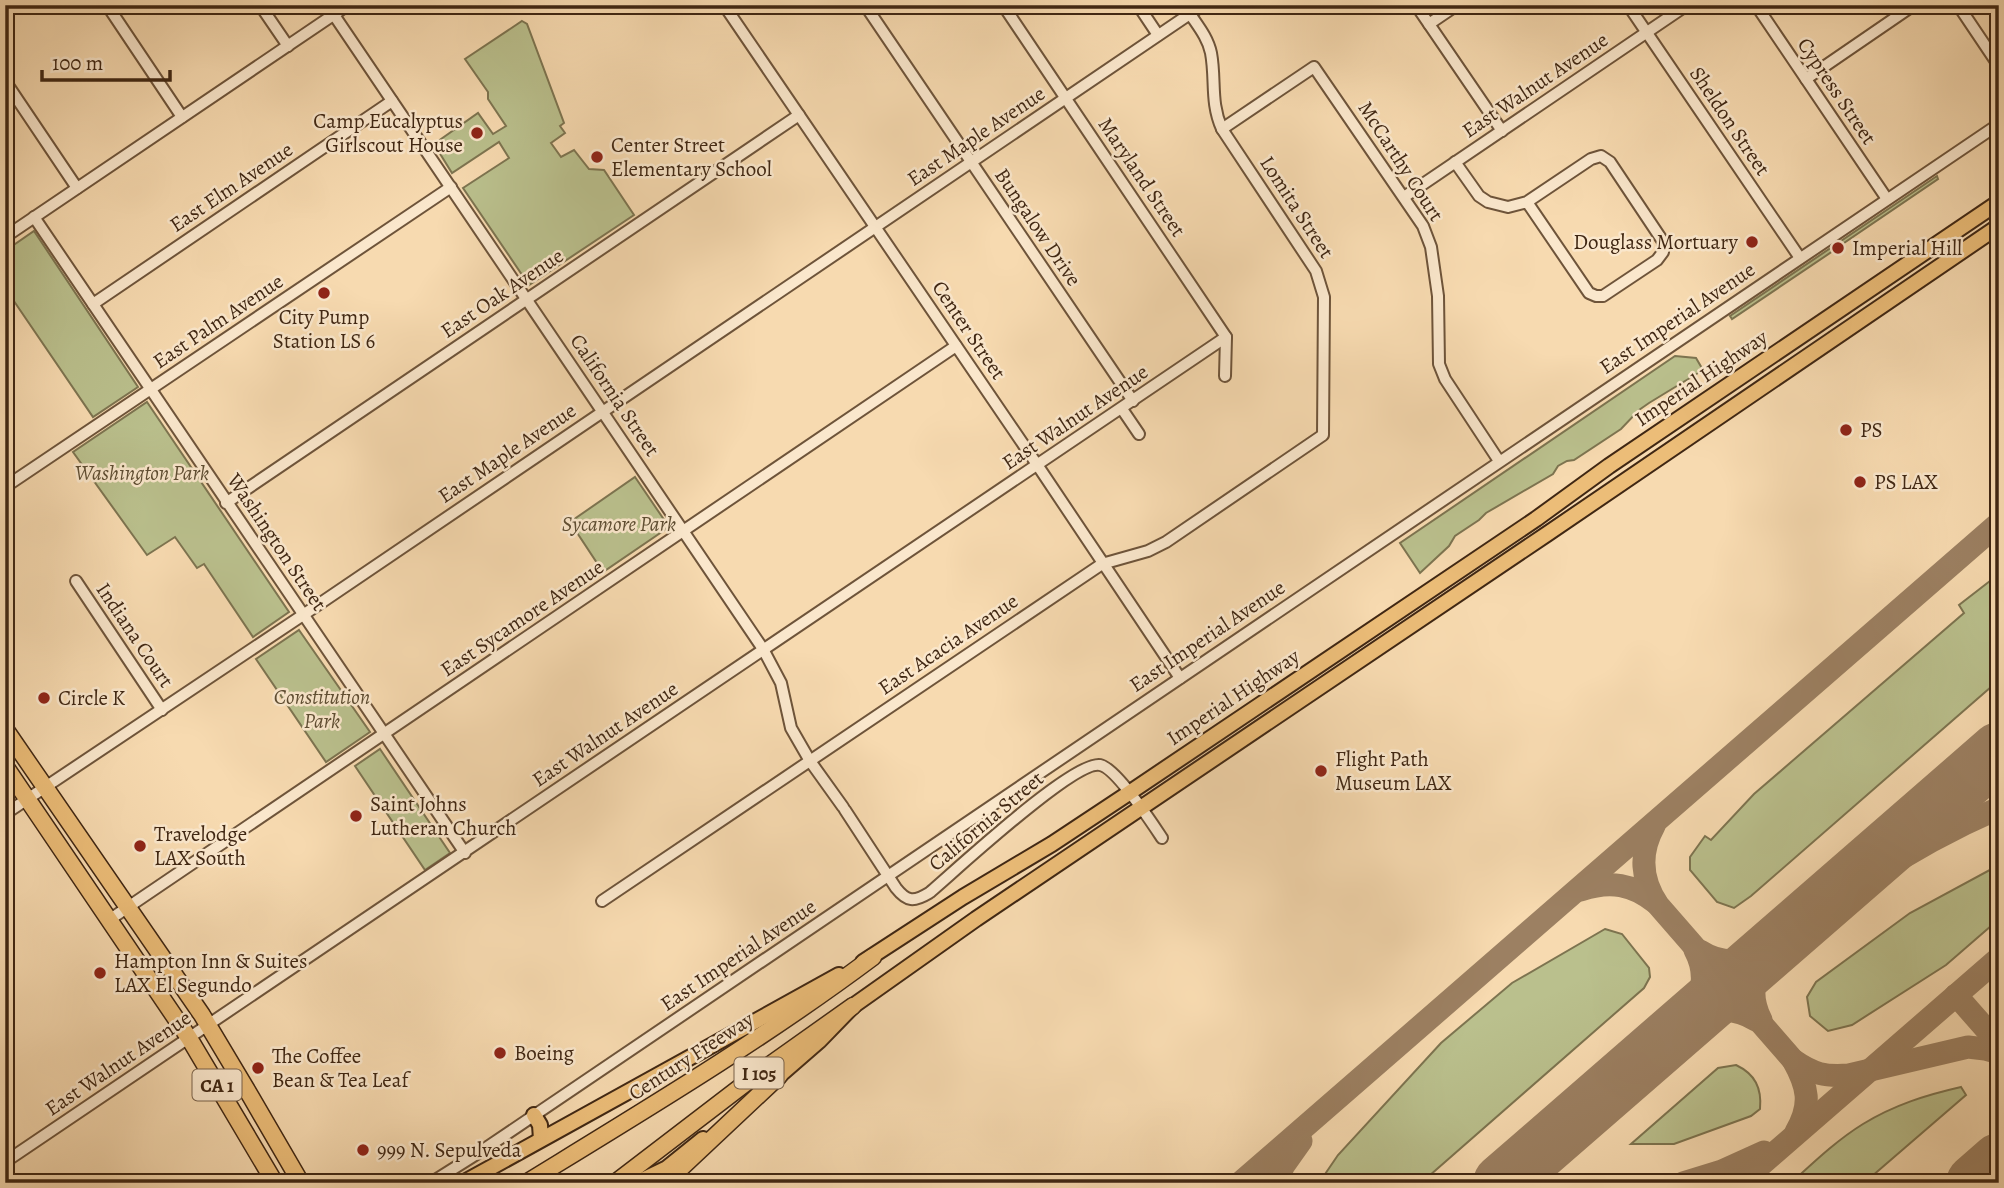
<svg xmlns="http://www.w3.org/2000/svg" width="2004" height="1188" viewBox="0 0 2004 1188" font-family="Alegreya,serif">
	<rect width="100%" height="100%" fill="#f7dab0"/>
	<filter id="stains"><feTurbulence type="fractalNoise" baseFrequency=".00286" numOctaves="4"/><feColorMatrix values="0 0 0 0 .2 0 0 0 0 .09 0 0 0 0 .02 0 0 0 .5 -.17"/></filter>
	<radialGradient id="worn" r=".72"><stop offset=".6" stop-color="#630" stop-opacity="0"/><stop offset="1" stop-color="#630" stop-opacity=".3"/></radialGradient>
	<g fill="#bac08d" stroke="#7d7450" stroke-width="2">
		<path d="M522,21L527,24L564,123L560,126L565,133L551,143L561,157L574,150L589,169L604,170L634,215L529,285L463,188L509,158L499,142L452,173L434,144L478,113L493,134L506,126L488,99V92L465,59Z"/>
		<path d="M1937,176L1938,179L1844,243L1840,249L1833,251L1732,319L1730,316Z"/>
		<path d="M34,231L138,387L93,417L5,288V251Z"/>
		<path d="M1675,356L1696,358L1703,370L1649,403L1639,410L1621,429L1574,460L1567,461L1558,466L1553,474L1486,513L1479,520L1455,536L1449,546L1420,573L1400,543Z"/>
		<path d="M147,402L289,612L253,637L204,564L197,568L175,537L147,555L73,452Z"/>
		<path d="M635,477L669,527L603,572L570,522Z"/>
		<path d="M1999,574V680L1751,896L1734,908L1717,902L1690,870V857L1705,836L1711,840L1754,794L1964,613L1959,605Z"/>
		<path d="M299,630L370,732L326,762L256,659Z"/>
		<path d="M380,749L450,853L425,870L355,766Z"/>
		<path d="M1999,865V919L1946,965L1852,1025L1828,1031L1810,1016L1807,997L1816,982L1910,913Z"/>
		<path d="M1605,929L1622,934L1649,968L1650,977L1644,988L1421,1183H1319L1338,1155L1441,1043L1512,983Z"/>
		<path d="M1736,1065C1755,1074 1762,1088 1760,1109L1751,1116L1674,1144H1631L1718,1068Z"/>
		<path d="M1961,1087L1966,1095L1864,1183H1791C1814,1162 1837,1140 1863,1124C1894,1105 1926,1095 1961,1087Z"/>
	</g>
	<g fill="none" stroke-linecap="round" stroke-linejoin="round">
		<g stroke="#9c8062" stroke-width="23">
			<path d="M1654,826C1639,853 1641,880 1658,905L1793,1060C1808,1087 1812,1104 1796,1132"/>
			<path d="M1581,890C1610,880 1633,884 1656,903"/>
			<path d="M1784,939C1812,921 1839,899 1867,880C1909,852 1953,828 1999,808"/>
			<path d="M1700,951C1725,967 1748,962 1772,948"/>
			<path d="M1956,995L1999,1044"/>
			<path d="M1761,1020C1746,990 1756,967 1777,945"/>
			<path d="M1683,1024C1702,1003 1709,976 1695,950"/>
			<path d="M1676,1032C1704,1013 1724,1001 1756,1020"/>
			<path d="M1793,1060C1813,1074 1825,1077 1849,1075L1968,1047L1985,1049L1999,1053"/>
			<path d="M1240,1183L1999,523"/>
			<path d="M1275,1183L1284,1165L1301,1141"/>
			<path d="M1683,1183L1722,1171L1764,1152"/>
			<path d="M1740,1183L1999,958"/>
		</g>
		<g stroke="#9c8062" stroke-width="58">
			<path d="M1502,1183L1999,751"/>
			<path d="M1975,1183L1999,1162"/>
		</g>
		<defs>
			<g id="minor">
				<path d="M107,5L182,117"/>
				<path d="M260,5L288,46"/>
				<path d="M724,5L1038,466L1180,678"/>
				<path d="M865,5L1133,401"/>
				<path d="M1003,5L1226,337L1225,376"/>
				<path d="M1138,5L1158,35"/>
				<path d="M1416,5L1502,131"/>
				<path d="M1628,5L1800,258"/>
				<path d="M1756,5L1887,199"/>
				<path d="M1958,5L1999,66"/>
				<path d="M334,15L763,649L781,683L791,728L810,761L843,807"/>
				<path d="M1429,24L1457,5"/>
				<path d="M1806,79L1914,5"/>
				<path d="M5,81L77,188"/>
				<path d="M1222,129L1314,67L1423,226L1431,247L1438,296L1439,364L1445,379L1499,461"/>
				<path d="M1455,162L1479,196L1488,202L1508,207L1527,202L1591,159L1601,156L1610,162L1664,243L1663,252L1657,260L1603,296H1596L1589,293L1527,202"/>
				<path d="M1404,197L1687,5"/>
				<path d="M34,217L465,853"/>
				<path d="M5,237L348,5"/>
				<path d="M93,304L392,101"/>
				<path d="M1122,409L1139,434"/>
				<path d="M5,487L451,187"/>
				<path d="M226,503L799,115"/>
				<path d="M76,581L162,710"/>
				<path d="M845,810L896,888C907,902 914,902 929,893C954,872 1074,760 1100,765C1116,768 1152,823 1162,838"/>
				<path d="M5,814L303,615L1203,5"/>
				<path d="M602,901L1102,564L1148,551L1166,542L1323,435L1324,297L1316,271L1222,129C1210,102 1216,80 1211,53C1208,38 1198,26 1190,14"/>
				<path d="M109,920L956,346"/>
				<path d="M5,1162L1226,337"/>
				<path d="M437,1179L483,1150L1999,124"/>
			</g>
			<g id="major">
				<path d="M863,962L963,897L1052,844L1129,793L1536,519L1609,466L1999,202"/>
				<path d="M773,1081L819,1041L853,1006L976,919L1547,534L1999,226"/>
				<path d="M534,1115L540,1125L541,1139"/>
				<path d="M463,1183L839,975"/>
				<path d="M636,1183L667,1168L703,1139"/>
			</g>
			<g id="highway">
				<path d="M5,729L202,1015L251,1097L301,1183"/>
				<path d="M5,766L189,1038L275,1183"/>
				<path d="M526,1183C645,1110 762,1040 873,957"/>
				<path d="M615,1183L760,1072L853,1006"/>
				<path d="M665,1183L779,1076"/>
			</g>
		</defs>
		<use href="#minor" stroke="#6e543a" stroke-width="14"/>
		<use href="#major" stroke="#402713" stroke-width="18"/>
		<use href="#highway" stroke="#402713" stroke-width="19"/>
		<use href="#minor" stroke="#fae7cc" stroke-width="10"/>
		<use href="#major" stroke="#ecbd78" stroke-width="14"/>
		<use href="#highway" stroke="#ecbd78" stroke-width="16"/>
	</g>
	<g fill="#8f2418" stroke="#fae7cc" stroke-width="2.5">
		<circle cx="477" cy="133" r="7"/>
		<circle cx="597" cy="157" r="7"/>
		<circle cx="1752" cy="242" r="7"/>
		<circle cx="1838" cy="248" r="7"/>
		<circle cx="324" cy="293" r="7"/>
		<circle cx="1846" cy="430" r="7"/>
		<circle cx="1860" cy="482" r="7"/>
		<circle cx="44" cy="698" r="7"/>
		<circle cx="1321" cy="771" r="7"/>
		<circle cx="356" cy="816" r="7"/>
		<circle cx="140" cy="846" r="7"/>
		<circle cx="100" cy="973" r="7"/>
		<circle cx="500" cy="1053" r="7"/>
		<circle cx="258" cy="1068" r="7"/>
		<circle cx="363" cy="1150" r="7"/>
	</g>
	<g text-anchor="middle" stroke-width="5" stroke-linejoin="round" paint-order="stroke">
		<g fill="#fae7cc" stroke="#78614a" stroke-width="2">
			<rect x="734.5" y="1057.5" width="49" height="31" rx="5"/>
			<rect x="192.5" y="1069.5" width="49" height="31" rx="5"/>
		</g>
		<g font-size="19" font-weight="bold" fill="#402713">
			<text x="759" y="1080">I 105</text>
			<text x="217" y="1092">CA 1</text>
		</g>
		<g font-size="21" fill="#402713" stroke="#fae7cc">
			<text transform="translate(1535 85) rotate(-34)" y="7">East Walnut Avenue</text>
			<text transform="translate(1837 91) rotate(56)" y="7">Cypress Street</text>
			<text transform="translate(1730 121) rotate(56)" y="7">Sheldon Street</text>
			<text transform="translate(976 136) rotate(-34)" y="7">East Maple Avenue</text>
			<text transform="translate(1401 161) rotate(57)" y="7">McCarthy Court</text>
			<text transform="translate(1142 177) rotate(56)" y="7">Maryland Street</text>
			<text transform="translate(231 187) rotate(-34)" y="7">East Elm Avenue</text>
			<text transform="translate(1297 207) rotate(57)" y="7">Lomita Street</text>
			<text transform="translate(1038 227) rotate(56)" y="7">Bungalow Drive</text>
			<text transform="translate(502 293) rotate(-34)" y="7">East Oak Avenue</text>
			<text transform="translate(1677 318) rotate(-34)" y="7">East Imperial Avenue</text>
			<text transform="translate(218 321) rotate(-34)" y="7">East Palm Avenue</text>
			<text transform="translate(969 330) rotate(56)" y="7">Center Street</text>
			<text transform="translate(1701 378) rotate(-34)" y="7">Imperial Highway</text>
			<text transform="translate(615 395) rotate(56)" y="7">California Street</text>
			<text transform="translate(1075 417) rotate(-34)" y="7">East Walnut Avenue</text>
			<text transform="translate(507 453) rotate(-34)" y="7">East Maple Avenue</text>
			<text transform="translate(277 542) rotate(56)" y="7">Washington Street</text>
			<text transform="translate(522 618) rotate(-34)" y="7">East Sycamore Avenue</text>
			<text transform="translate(135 635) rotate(56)" y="7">Indiana Court</text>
			<text transform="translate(1207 636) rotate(-34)" y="7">East Imperial Avenue</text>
			<text transform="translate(948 644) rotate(-34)" y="7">East Acacia Avenue</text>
			<text transform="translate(1233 697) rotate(-34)" y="7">Imperial Highway</text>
			<text transform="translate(605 734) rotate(-34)" y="7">East Walnut Avenue</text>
			<text transform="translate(986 821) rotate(-40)" y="7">California Street</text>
			<text transform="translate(738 955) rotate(-34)" y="7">East Imperial Avenue</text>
			<text transform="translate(691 1056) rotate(-33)" y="7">Century Freeway</text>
			<text transform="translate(118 1063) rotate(-34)" y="7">East Walnut Avenue</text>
		</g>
		<g font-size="21" fill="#402713" stroke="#fae7cc" text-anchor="start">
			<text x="463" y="128" text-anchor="end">Camp Eucalyptus<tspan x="463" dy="24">Girlscout House</tspan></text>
			<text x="611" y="152">Center Street<tspan x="611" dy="24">Elementary School</tspan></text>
			<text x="1738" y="249" text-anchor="end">Douglass Mortuary</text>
			<text x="1852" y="255">Imperial Hill</text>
			<text x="324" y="324" text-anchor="middle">City Pump<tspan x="324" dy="24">Station LS 6</tspan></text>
			<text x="1860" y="437">PS</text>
			<text x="1874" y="489">PS LAX</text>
			<text x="58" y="705">Circle K</text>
			<text x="1335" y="766">Flight Path<tspan x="1335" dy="24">Museum LAX</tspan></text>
			<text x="370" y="811">Saint Johns<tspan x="370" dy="24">Lutheran Church</tspan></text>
			<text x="154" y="841">Travelodge<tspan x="154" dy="24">LAX South</tspan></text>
			<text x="114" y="968">Hampton Inn &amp; Suites<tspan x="114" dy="24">LAX El Segundo</tspan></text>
			<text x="514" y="1060">Boeing</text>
			<text x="272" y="1063">The Coffee<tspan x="272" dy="24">Bean &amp; Tea Leaf</tspan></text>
			<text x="377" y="1157">999 N. Sepulveda</text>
		</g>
		<g font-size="21" font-style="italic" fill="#5e4d32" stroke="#fae7cc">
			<text x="142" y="480">Washington Park</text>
			<text x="619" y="531">Sycamore Park</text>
			<text x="322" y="704">Constitution<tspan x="322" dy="24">Park</tspan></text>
		</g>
	</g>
	<rect width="2004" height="1188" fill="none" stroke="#f7dab0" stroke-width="28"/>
	<rect x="7" y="7" width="1990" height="1174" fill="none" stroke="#402713" stroke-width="3.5"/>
	<rect x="14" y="14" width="1976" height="1160" fill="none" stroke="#402713" stroke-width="2"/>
	<path d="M42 70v10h128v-10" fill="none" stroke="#402713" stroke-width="3.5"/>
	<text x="52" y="70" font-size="21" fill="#402713" stroke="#fae7cc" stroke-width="5" paint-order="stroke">100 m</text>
	<rect width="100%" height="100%" filter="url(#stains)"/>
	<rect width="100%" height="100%" fill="url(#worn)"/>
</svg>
